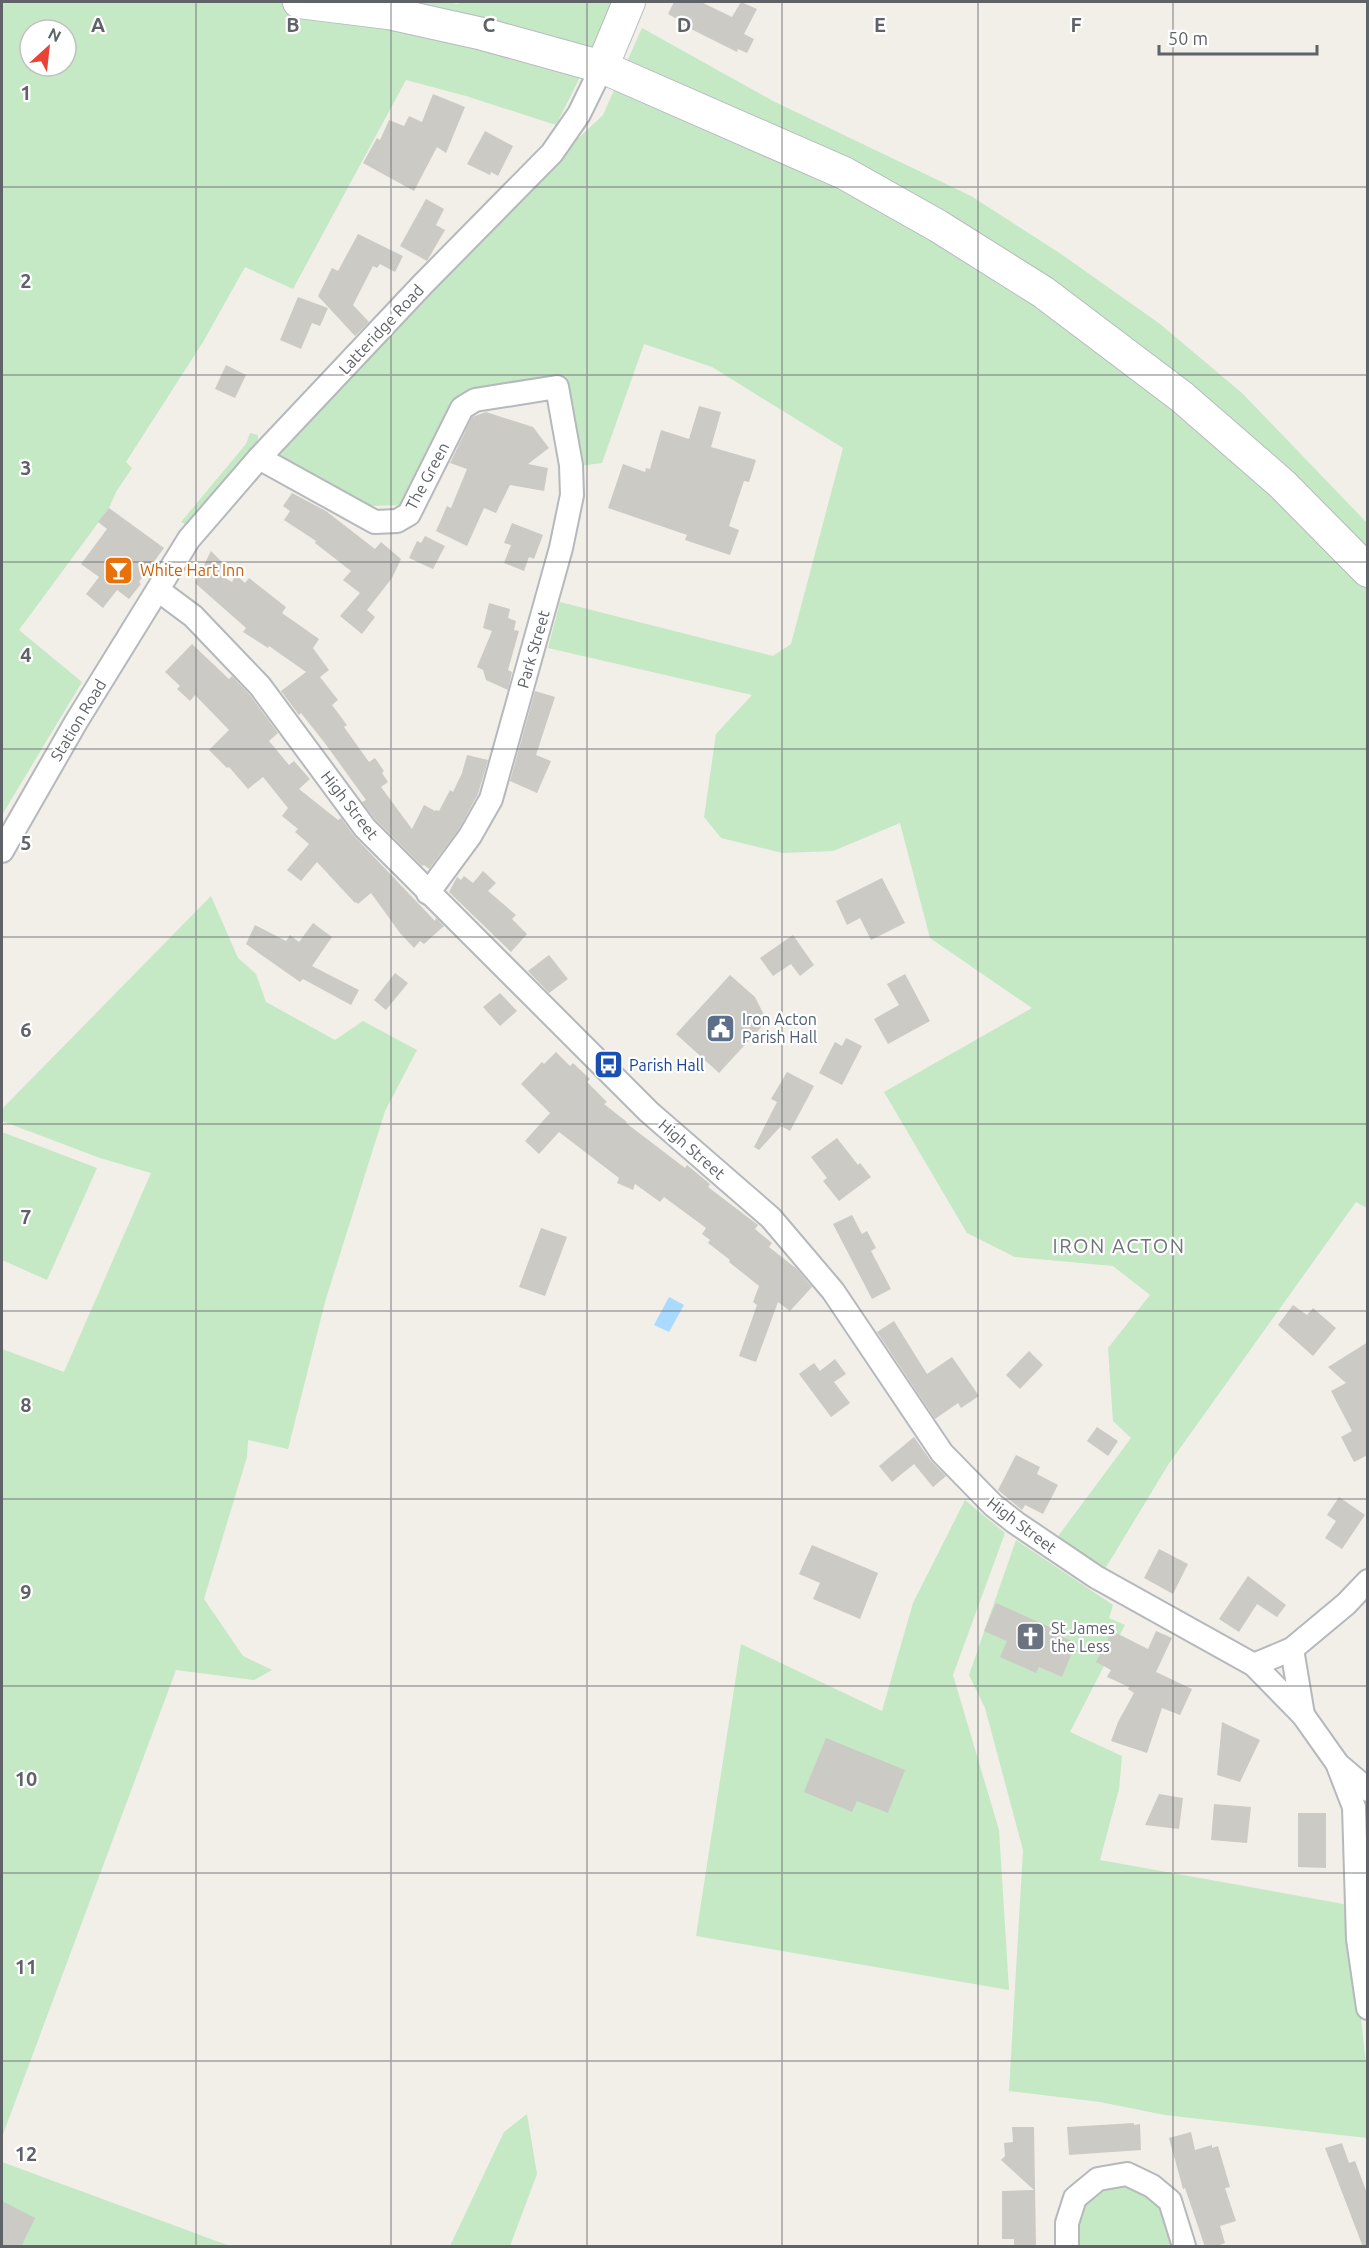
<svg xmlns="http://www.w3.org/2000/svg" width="1369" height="2248" viewBox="0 0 1369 2248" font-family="Ubuntu,sans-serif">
	<rect width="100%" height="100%" fill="#f1efe8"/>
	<g fill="#c5e8c5" fill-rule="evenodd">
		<path d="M2,2H447L458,4L460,2H618L556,125L466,96L406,80L293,289L245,267L203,342L126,462L132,468L116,492L109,508L19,630L82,682L2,815ZM30,30H66V66H30Z"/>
		<path d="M642,28L773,101L971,196L1061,254L1160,324L1242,393L1367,523V1208L1356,1202L1168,1465L1105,1569L1056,1539L1131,1438L1113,1421L1108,1348L1150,1295L1113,1266L1015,1257L967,1233L884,1092L1032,1008L930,938L900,823L833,851L783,853L721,838L704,817L716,734L752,695L548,648L560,602L773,656L791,644L843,448L712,367L644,344L602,463L579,466L566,380L471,393L405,505L368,506L278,457L460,258L569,147L603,115Z"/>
		<path d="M250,433L258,435V447L194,521L185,524L181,522L246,444Z"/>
		<path d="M211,896L238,958L256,974L266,1002L335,1040L363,1021L417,1050L385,1111L325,1302L288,1449L248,1440L247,1457L204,1599L243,1656L272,1670L254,1680L176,1670L2,2137V1349L64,1372L151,1173L100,1158L2,1121V1109Z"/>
		<path d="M2,1132L97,1168L47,1280L2,1260Z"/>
		<path d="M965,1500L1005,1533L953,1675L999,1830L1009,1990L696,1936L741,1644L882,1711L913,1603Z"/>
		<path d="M1016,1540L1113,1605L1109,1618L1125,1625L1070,1732L1122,1756L1119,1789L1100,1860L1349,1905L1367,2074V2138L1165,2115L1100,2102L1009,2091L1023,1850L985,1708L969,1675Z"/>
		<path d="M527,2114L537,2174L510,2246H450L504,2132Z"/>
		<path d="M2,2162L230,2246H2Z"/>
		<path d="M1112,2181L1153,2195L1168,2217L1176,2246H1074L1073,2222L1087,2194Z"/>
	</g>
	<path fill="#aadaff" d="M669,1297L684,1305L669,1332L654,1325Z"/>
	<g fill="#cccac5">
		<path d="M674,2H701L732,17L741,2L757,9L744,34L754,39L747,53L738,49L737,52L683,25L684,23L668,14Z"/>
		<path d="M433,94L465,107L446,153L437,147L414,191L363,163L377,138L380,140L389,120L404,126L409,116L422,122Z"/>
		<path d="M485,131L513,146L498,176L491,172L490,175L467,164Z"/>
		<path d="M426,199L444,209L436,225L445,230L427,261L400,246Z"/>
		<path d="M358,234L403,256L395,272L380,264L377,268L373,266L353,305L369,322L355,336L318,296L332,268L338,271Z"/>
		<path d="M298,297L328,308L320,326L312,323L301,349L280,340Z"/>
		<path d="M226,365L246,375L235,398L215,389Z"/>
		<path d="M699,406L721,412L711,447L756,460L749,482L744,481L729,526L739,530L730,555L685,540L687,535L608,508L623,464L645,472L646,468L650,469L661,430L689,439Z"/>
		<path d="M486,412L533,427L549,448L528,464L548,468L544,491L510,485L496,513L484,508L467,546L436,531L447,506L451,508L467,469L450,463L472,417Z"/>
		<path d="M292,493L326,511L375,549L381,542L401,559L392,578L367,610L375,617L362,634L340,616L360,593L343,580L351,571L315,543L316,541L284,520L290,511L283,506Z"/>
		<path d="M109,508L164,548L139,582L141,584L129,599L117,590L103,608L86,594L99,577L81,564L107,529L98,522Z"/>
		<path d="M512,523L543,535L534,559L529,557L524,571L504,563L511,545L504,543Z"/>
		<path d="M425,536L445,546L433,569L409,558L417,541L421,543Z"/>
		<path d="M211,551L223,563L218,574L232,582L236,575L245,583L249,578L286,607L282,613L319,639L313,648L329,670L320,677L338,700L332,705L347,725L344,727L369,762L375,758L384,771L382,773L388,782L381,787L412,829L424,805L435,811L436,810L439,811L450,790L453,792L462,773L467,755L488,760L478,794L459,829L429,869L424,865L422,866L375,819L362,802L366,800L324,742L301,713L299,715L281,691L306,672L269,646L268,648L243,632L246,628L195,583Z"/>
		<path d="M489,603L510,609L508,618L516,621L514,630L519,631L508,670L512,672L508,690L486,680L483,670L477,667L492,631L483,628Z"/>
		<path d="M192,644L229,679L232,676L250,695L278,733L269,741L289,765L294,761L310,779L299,789L338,820L341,818L355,837L435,921L436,918L444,926L424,944L420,941L414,948L400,933L371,893L358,904L356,902L355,903L317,862L301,881L287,870L309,844L295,832L298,829L282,816L288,808L263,777L248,789L229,767L227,768L209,750L229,730L195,695L190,701L177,689L180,686L165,672Z"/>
		<path d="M535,691L555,697L536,755L551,761L537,793L510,781Z"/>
		<path d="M483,871L496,883L488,891L516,915L512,919L527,934L511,952L449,892L457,877L461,880L464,876L473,883Z"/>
		<path d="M882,878L905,923L871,940L860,918L847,925L836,901Z"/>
		<path d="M313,923L332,937L312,966L359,990L351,1005L303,979L300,982L246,944L255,925L286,941L290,935L299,942Z"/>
		<path d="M793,935L814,965L800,976L791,964L773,976L760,958Z"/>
		<path d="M549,955L568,979L549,993L528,971Z"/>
		<path d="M395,973L408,983L386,1010L374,1000Z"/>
		<path d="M905,974L930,1021L888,1044L874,1019L899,1005L887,984Z"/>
		<path d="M730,975L755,997L767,1021L719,1073L676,1034Z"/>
		<path d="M500,993L517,1011L500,1026L483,1007Z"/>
		<path d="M846,1038L862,1046L842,1085L819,1073L835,1042L842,1046Z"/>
		<path d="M556,1052L570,1066L573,1063L590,1079L587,1082L607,1102L604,1104L627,1122L626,1123L685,1168L687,1165L710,1184L708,1187L758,1225L755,1229L772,1243L769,1247L797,1269L812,1287L790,1311L778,1302L756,1362L739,1356L757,1305L753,1302L759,1286L729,1262L730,1260L708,1243L710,1240L702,1234L706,1228L664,1197L660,1202L635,1184L633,1190L617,1183L619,1178L559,1132L539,1154L525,1141L550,1113L521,1084L542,1062L544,1064Z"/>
		<path d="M787,1072L814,1086L790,1131L781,1126L759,1150L754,1147L777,1102L771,1099Z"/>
		<path d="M837,1138L858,1165L860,1163L871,1177L839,1201L823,1181L827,1178L811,1157Z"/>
		<path d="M852,1215L862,1234L867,1231L876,1248L871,1251L891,1289L872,1299L833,1224Z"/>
		<path d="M541,1228L567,1237L545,1296L519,1287Z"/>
		<path d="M1293,1305L1307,1315L1313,1308L1336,1328L1313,1356L1278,1325Z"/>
		<path d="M894,1321L927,1374L952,1357L979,1396L961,1408L958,1403L935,1419L877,1332Z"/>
		<path d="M1368,1342V1460L1366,1456L1354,1462L1341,1437L1352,1431L1331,1391L1346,1383L1328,1367Z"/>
		<path d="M1029,1351L1043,1365L1020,1389L1006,1375Z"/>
		<path d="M835,1359L846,1374L834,1382L850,1403L831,1417L799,1374L814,1363L820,1371Z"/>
		<path d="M1097,1427L1118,1441L1108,1456L1087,1441Z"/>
		<path d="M914,1437L931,1461L946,1476L933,1487L914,1464L892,1482L879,1466Z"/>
		<path d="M1016,1455L1040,1467L1037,1474L1058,1485L1043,1514L1025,1505L1022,1510L998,1490Z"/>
		<path d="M1339,1497L1365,1515L1342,1549L1325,1538L1336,1521L1327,1515Z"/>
		<path d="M812,1545L878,1573L860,1619L813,1599L820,1583L799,1574Z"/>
		<path d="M1159,1549L1188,1564L1173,1594L1144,1578Z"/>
		<path d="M1248,1576L1286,1605L1277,1617L1257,1604L1239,1632L1219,1619Z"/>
		<path d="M996,1603L1054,1629L1053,1633L1076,1643L1062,1677L1039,1667L1036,1673L1000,1657L1007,1641L984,1631Z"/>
		<path d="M1112,1631L1148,1649L1156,1631L1172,1638L1156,1672L1192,1689L1180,1715L1162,1708L1147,1753L1111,1741L1118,1722L1134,1693L1128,1689L1129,1687L1107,1677L1111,1670L1096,1662Z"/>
		<path d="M1222,1722L1260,1740L1240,1782L1217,1775Z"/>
		<path d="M826,1738L905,1770L888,1813L857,1801L852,1812L804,1792Z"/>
		<path d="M1159,1794L1183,1798L1179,1829L1145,1825Z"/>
		<path d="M1214,1804L1251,1807L1247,1843L1211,1840Z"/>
		<path d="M1298,1813H1326V1868L1298,1867Z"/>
		<path d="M1134,2123V2125L1140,2124L1141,2150L1069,2155L1067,2127Z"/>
		<path d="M1012,2127H1034L1036,2247H1014V2239H1002V2191L1034,2190L1001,2160L1005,2156L1004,2143L1013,2142Z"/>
		<path d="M1191,2132L1195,2150L1212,2145V2148L1218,2146L1230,2187L1225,2188L1236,2221L1220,2226L1225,2243L1215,2247H1205L1185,2188L1183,2189L1169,2138Z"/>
		<path d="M1342,2143L1349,2163L1355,2161L1368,2196V2247H1363L1325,2148Z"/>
		<path d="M2,2201L35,2218L21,2247H2Z"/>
	</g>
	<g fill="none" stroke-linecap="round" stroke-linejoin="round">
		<defs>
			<g id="street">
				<path d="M259,458L375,522L397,521L409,514L462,408L475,400L557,387L571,465L572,495L561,548L491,799L470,836L428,893"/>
				<path d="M158,590L193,616L260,686L365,828L649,1112L771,1218L833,1291L942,1453L993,1505L1016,1523L1096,1577L1254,1665L1303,1715L1337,1763L1354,1807L1358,1939L1368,2008"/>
				<path d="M2,851L76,722L189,539L259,458L423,284L552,153L579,114L602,67"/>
				<path d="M1292,1649L1303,1715"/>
				<path d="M1254,1665L1292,1649L1346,1604L1368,1581"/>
				<path d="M1340,1766L1368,1790"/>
				<path d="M1067,2246V2223L1075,2198L1098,2179L1127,2174L1152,2186L1170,2201L1184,2246"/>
			</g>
			<g id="secondary">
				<path d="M299,2L388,13L483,34L602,67L844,173L938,226L1043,292L1182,397L1282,484L1368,571"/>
				<path d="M602,67L629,2"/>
			</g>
		</defs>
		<use href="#street" stroke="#b5b8bc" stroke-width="26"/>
		<use href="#secondary" stroke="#b6babf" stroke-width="34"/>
		<use href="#street" stroke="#fff" stroke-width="22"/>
		<use href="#secondary" stroke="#fff" stroke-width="32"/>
	</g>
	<path fill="none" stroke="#5f6368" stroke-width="1.5" stroke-opacity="0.55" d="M196,2V2246M391,2V2246M587,2V2246M782,2V2246M978,2V2246M1173,2V2246M2,187H1368M2,375H1368M2,562H1368M2,749H1368M2,937H1368M2,1124H1368M2,1311H1368M2,1499H1368M2,1686H1368M2,1873H1368M2,2061H1368"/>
	<defs>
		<symbol id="bar-square" viewBox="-11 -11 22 22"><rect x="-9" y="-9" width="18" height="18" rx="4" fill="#e8710a" stroke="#fff"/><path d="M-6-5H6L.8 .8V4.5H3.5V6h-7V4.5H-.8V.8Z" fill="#fff"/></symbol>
		<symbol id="civic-square" viewBox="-11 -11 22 22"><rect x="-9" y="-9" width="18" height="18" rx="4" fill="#5c6f8a" stroke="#fff"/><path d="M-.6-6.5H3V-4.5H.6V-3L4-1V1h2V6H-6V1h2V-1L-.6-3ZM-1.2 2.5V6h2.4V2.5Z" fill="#fff"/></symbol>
		<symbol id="bus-square" viewBox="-11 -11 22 22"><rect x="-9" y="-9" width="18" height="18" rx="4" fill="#1a4fb4" stroke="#fff"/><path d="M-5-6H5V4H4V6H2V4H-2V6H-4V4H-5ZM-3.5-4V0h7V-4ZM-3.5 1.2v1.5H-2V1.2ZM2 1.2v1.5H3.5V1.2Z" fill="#fff"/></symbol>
		<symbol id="church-square" viewBox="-11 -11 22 22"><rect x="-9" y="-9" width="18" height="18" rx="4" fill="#6b7280" stroke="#fff"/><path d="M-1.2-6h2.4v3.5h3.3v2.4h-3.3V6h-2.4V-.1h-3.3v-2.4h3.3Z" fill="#fff"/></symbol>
	</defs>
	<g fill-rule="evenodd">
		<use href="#bar-square" x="102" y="554" width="33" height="33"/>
		<use href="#civic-square" x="704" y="1012" width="33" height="33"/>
		<use href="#bus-square" x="592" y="1048" width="33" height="33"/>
		<use href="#church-square" x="1014" y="1620" width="33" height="33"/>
	</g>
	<g text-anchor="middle" stroke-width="4.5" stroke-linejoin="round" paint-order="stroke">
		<g font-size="16" fill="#5f6368" stroke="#fff">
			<text transform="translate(381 329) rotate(-47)" y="6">Latteridge Road</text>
			<text transform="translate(427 476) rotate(-62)" y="6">The Green</text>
			<text transform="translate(533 649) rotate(-74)" y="6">Park Street</text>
			<text transform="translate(78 720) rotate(-59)" y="6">Station Road</text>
			<text transform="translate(350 805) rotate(52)" y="6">High Street</text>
			<text transform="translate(692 1149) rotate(41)" y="6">High Street</text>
			<text transform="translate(1022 1525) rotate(37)" y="6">High Street</text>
		</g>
		<g font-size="16" fill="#c56008" stroke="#fff" text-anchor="start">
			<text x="140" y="576">White Hart Inn</text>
		</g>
		<g font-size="16" fill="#4e5e75" stroke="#fff" text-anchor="start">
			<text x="742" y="1025">Iron Acton<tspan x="742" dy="18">Parish Hall</tspan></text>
		</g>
		<g font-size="16" fill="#164399" stroke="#fff" text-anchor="start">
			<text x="629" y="1071">Parish Hall</text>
		</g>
		<g font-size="16" fill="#5b616d" stroke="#fff" text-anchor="start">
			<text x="1051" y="1634">St James<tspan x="1051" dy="18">the Less</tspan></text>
		</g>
		<g font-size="20" letter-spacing="1.5" fill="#70757a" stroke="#fff">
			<text x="1119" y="1253">IRON ACTON</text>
		</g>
	</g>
	<g font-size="20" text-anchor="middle" font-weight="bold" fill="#5f6368" stroke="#fff" stroke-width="4.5" stroke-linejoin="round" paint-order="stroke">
		<text x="98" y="32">A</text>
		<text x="293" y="32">B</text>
		<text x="489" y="32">C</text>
		<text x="684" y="32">D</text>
		<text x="880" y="32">E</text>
		<text x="1076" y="32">F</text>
		<text x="26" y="100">1</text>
		<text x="26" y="288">2</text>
		<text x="26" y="475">3</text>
		<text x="26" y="662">4</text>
		<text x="26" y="850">5</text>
		<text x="26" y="1037">6</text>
		<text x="26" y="1224">7</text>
		<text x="26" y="1412">8</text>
		<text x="26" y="1599">9</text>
		<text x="26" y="1786">10</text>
		<text x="26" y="1974">11</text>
		<text x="26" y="2161">12</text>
	</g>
	<rect width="1369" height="2248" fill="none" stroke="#5f6368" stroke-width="6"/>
	<g transform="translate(48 48) rotate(27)"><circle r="28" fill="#ffffff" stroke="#bfc1c3" stroke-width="1.5"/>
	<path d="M0-4.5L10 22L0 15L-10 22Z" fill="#ea4335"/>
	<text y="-9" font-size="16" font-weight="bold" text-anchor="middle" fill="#5f6368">N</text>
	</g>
	<path d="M1159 45v9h158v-9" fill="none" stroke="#5f6368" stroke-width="3"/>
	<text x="1168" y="45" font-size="18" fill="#5f6368" stroke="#ffffff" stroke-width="4.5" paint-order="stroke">50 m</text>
</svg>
